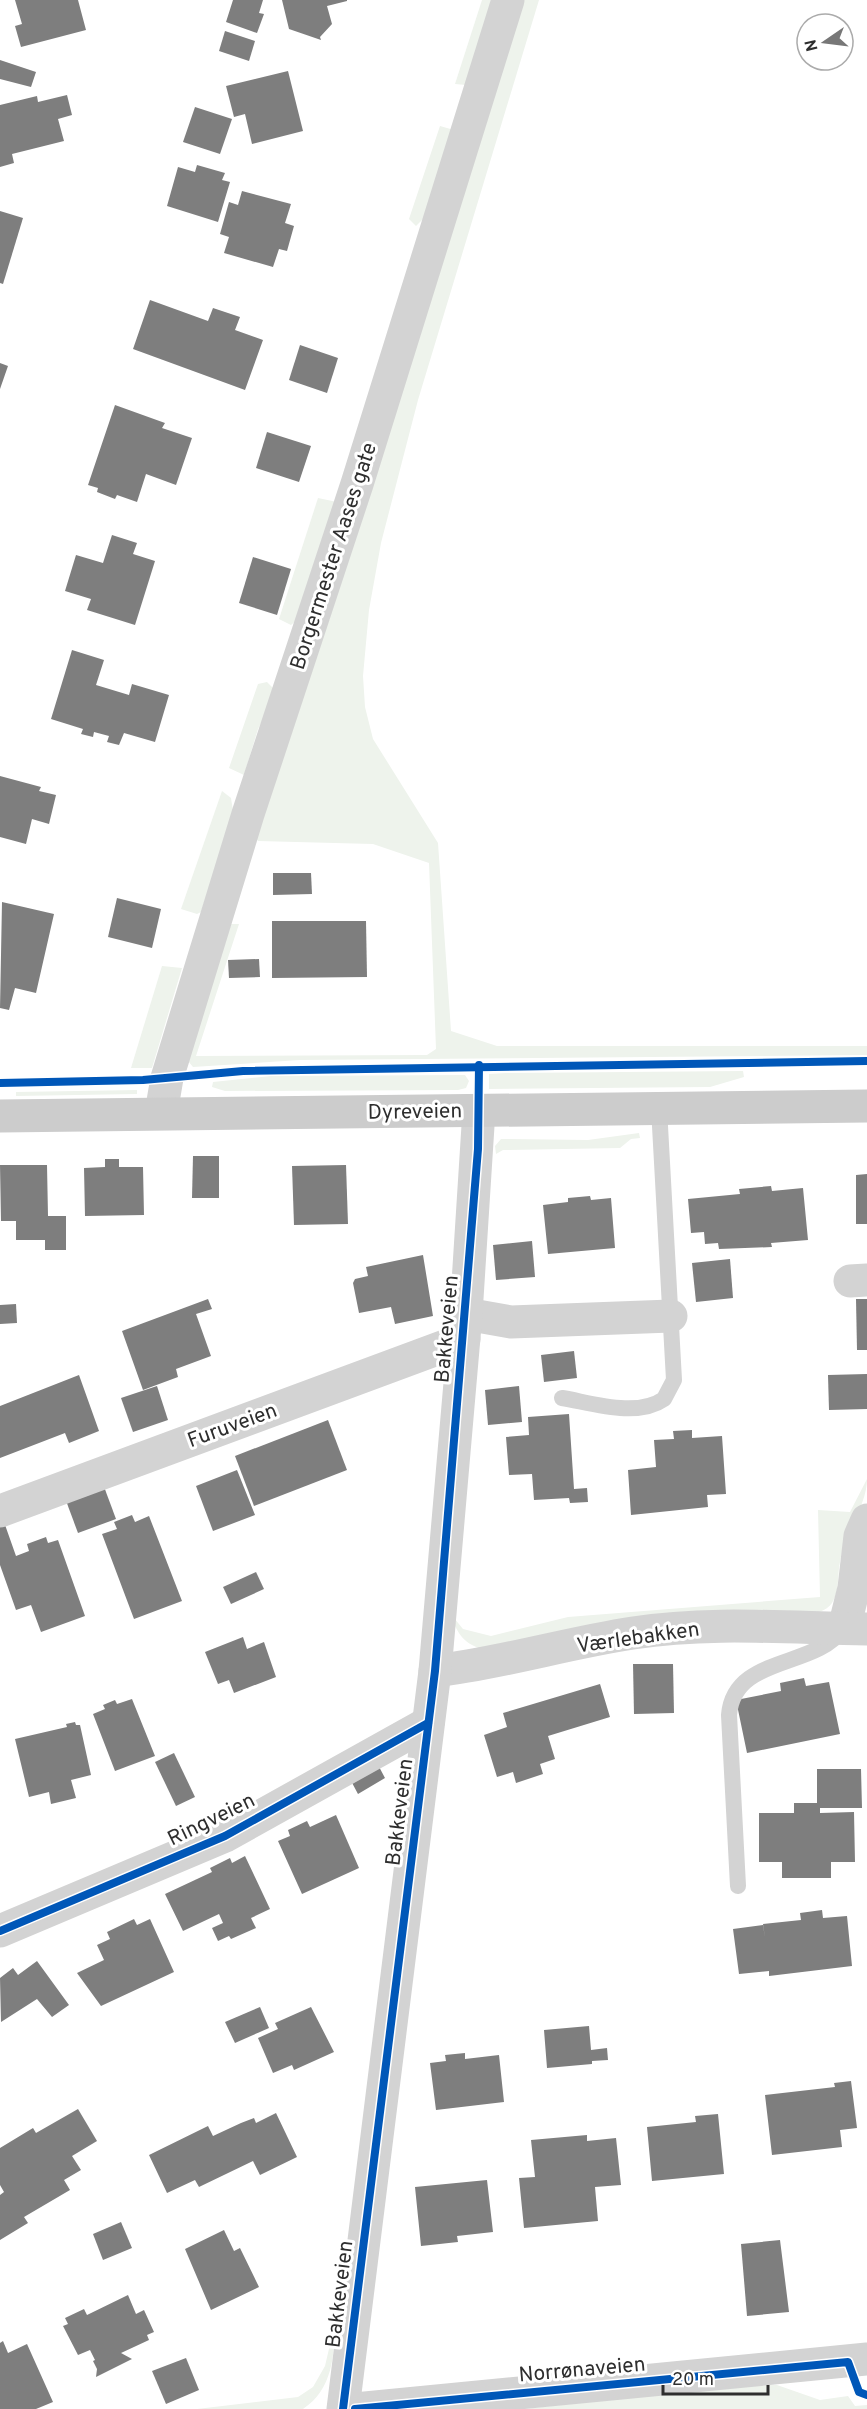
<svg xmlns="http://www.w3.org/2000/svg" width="867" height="2409" viewBox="0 0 867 2409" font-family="Overpass,sans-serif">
	<rect width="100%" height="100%" fill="#fff"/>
	<g fill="#eef3ec">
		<path d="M482,0H494L466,85L455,84Z"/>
		<path d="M520,0H539L418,400L381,543L369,610L363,676L365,707L373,739L438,843L451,1031L497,1046H867V1055L300,1060L193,1067L188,1061L231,924H239L196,1056L427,1055L436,1049L429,863L373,844L258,841L254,835Z"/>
		<path d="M440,126L454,130L427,215L416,226L409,219Z"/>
		<path d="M318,498L337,502L298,619L291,625L279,619Z"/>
		<path d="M267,682L273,688L270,705L258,729L244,775L229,768L258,684Z"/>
		<path d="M222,791L231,798L233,811L201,912L197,914L181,909Z"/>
		<path d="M162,966L182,968L152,1068H131Z"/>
		<path d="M743,1071L744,1077L710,1087L489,1089V1074L506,1073Z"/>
		<path d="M465,1075L469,1081L466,1088L458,1090L225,1091L212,1087L213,1082L271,1076Z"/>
		<path d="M137,1090V1094L16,1096V1092Z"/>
		<path d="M639,1133L640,1138L631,1139L620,1148L503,1150L496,1154L495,1146L501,1139L588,1140Z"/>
		<path d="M867,1479C867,1506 844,1533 840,1562C837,1575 840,1591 832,1603C827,1611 813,1614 804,1617L487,1651C464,1644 458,1636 450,1613L463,1629L491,1636L568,1617L820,1597L818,1510L850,1512Z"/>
		<path d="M335,2323C334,2356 333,2389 303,2409H197L298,2397L313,2387L325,2366Z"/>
		<path d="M759,2384L777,2385L820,2400L848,2396L855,2406L867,2405V2409H524Z"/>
	</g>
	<g fill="#7e7e7e">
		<path d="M15,0H78L86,30L21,47L15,26L22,24Z"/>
		<path d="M233,0H263L259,13L264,14L257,33L226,22Z"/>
		<path d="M282,0H347V1L327,6L332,24L320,37L321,40L289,29Z"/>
		<path d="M225,31L255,41L249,61L219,51Z"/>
		<path d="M0,60L36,72L31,87L0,79Z"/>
		<path d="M288,71L303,131L252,144L245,114L234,117L226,86Z"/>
		<path d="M67,95L72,115L58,119L64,141L12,154L14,163L0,167V105L37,96L38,102Z"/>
		<path d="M195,107L232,119L220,154L183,142Z"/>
		<path d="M197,165L225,173L222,180L230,182L218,222L167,206L178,167L195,172Z"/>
		<path d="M242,191L291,204L285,223L294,226L287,251L279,249L273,267L224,253L229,237L220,234L229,202L238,205Z"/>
		<path d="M0,211L23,218L3,284L0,283Z"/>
		<path d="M150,300L208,321L213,308L240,317L235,330L263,340L245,390L133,349Z"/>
		<path d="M300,345L338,358L327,393L289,380Z"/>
		<path d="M0,363L8,366L0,389Z"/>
		<path d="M115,405L165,423L162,428L192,438L176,485L146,474L137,502L117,495L115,499L97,492L98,488L88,485Z"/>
		<path d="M267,432L311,446L299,482L256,468Z"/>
		<path d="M112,535L137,543L133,554L155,561L135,625L87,610L91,599L65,591L76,555L103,563Z"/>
		<path d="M253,557L291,569L277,615L239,603Z"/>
		<path d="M72,650L104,660L96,685L129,695L132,684L169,695L155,742L124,733L119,745L107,742L109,736L94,732L93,737L81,734L83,729L51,719Z"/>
		<path d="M0,776L41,787L39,791L56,795L49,824L32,819L26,844L0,837Z"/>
		<path d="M273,873H311L312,894L273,895Z"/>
		<path d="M117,898L161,909L152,948L108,937Z"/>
		<path d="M2,902L54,914L36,993L15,988L9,1010L0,1008Z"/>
		<path d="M272,921H366L367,977L272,978Z"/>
		<path d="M259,959L260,977L229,978L228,960Z"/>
		<path d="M193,1156H219V1198H192Z"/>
		<path d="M105,1159H119V1167H143L144,1215L85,1216L84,1168L105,1167Z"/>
		<path d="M0,1165H47L48,1216H66V1250H45V1240H16V1221H1Z"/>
		<path d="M346,1165L348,1224L294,1225L292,1166Z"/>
		<path d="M867,1174V1224H856V1175Z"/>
		<path d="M771,1186L772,1191L803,1188L808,1240L771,1243L772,1247L719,1249L718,1243L705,1244L704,1232L691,1233L688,1199L740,1194L739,1189Z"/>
		<path d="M590,1196L591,1200L611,1198L615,1248L548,1254L543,1205L568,1202V1198Z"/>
		<path d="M532,1241L535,1277L496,1280L493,1245Z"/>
		<path d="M423,1255L433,1316L395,1324L391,1307L359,1313L353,1283L355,1279L368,1276L366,1267Z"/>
		<path d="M730,1259L733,1298L696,1302L692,1263Z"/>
		<path d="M208,1299L212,1309L196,1314L211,1356L176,1369L178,1377L143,1390L122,1331Z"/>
		<path d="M856,1299H867V1350H857Z"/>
		<path d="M16,1304L17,1323L0,1324V1305Z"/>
		<path d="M574,1351L577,1378L544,1382L541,1355Z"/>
		<path d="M867,1374V1409L829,1410L828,1375Z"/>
		<path d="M79,1375L99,1431L69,1443L65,1433L0,1458V1406Z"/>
		<path d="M157,1386L168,1420L133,1432L121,1398Z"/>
		<path d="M519,1386L522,1422L488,1425L485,1390Z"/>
		<path d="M569,1414L574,1489L587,1488L588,1502L570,1503L569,1498L534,1500L532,1474L509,1475L506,1437L529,1435L528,1417Z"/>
		<path d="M328,1420L347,1470L254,1506L235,1456Z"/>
		<path d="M692,1430V1438L722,1436L726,1494L707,1495L708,1507L631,1515L628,1470L656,1467L654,1440L674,1439L673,1431Z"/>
		<path d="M237,1470L255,1515L213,1531L196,1486Z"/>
		<path d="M103,1484L116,1519L78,1533L65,1498Z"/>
		<path d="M132,1515L135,1522L149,1516L182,1601L134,1619L102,1534L117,1529L114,1522Z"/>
		<path d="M4,1522L16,1556L29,1551L27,1544L46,1537L48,1543L58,1540L85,1616L41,1632L31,1605L16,1610L0,1565V1524Z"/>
		<path d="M256,1572L264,1589L231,1604L223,1587Z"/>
		<path d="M243,1637L247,1649L264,1642L276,1677L234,1693L229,1680L218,1684L205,1652Z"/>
		<path d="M633,1664H673L674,1713L634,1714Z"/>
		<path d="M804,1678L806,1686L829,1682L840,1734L747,1753L736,1700L781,1691L780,1683Z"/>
		<path d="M600,1684L610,1717L548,1736L555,1759L540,1764L543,1774L516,1783L513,1772L497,1777L484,1735L507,1727L503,1713Z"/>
		<path d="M132,1699L155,1756L115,1771L93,1714L105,1709L103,1705L115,1700L117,1704Z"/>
		<path d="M75,1722L76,1725H80L91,1775L71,1780L76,1798L51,1804L49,1792L29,1797L15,1739L67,1727L66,1724Z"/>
		<path d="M174,1753L195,1797L176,1806L155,1762Z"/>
		<path d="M377,1763L385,1778L358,1794L350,1779Z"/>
		<path d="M817,1769H861L862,1808H820V1813L854,1812L855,1862H831V1878H782V1862H759V1813H794V1803H817Z"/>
		<path d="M336,1815L359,1868L302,1894L278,1841L290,1836L288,1830L307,1821L310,1827Z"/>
		<path d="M245,1856L270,1909L251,1918L256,1928L231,1939L229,1936L218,1941L212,1928L223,1923L219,1914L183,1931L165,1894L212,1872L210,1868L230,1858L232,1863Z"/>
		<path d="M822,1910L823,1918L847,1916L852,1966L769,1976V1971L739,1974L733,1929L763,1925L765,1938L763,1924L801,1920L800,1913Z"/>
		<path d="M134,1919L137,1925L150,1919L174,1972L101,2006L77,1973L104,1960L97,1945L110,1939L107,1932Z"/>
		<path d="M37,1961L69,2005L52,2017L37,1999L1,2022L0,1978L13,1968L18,1975Z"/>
		<path d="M260,2007L269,2028L235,2043L225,2022Z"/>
		<path d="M311,2007L334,2052L294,2070L292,2065L273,2073L258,2038L278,2029L275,2023Z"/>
		<path d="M589,2026L591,2050L607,2048L608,2060L592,2061V2064L547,2068L544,2030Z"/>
		<path d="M465,2053V2059L499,2055L504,2102L436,2110L430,2063L446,2061L445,2055Z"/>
		<path d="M851,2081L857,2128L840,2130L842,2147L772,2155L765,2095L835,2087L834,2083Z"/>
		<path d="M78,2109L97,2141L72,2156L81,2170L64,2180L70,2190L24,2217L28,2223L0,2240V2195L4,2192L0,2185V2148L33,2128L36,2133Z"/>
		<path d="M276,2113L297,2157L260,2175L253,2161L199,2187L195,2180L167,2193L149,2155L208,2126L213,2136L241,2123L254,2118L256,2123Z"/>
		<path d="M718,2114L724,2174L652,2181L647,2127L696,2122L695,2116Z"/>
		<path d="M587,2135V2141L616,2138L621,2185L595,2187L598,2221L524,2228L519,2178L535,2177L531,2140Z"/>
		<path d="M487,2180L493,2232L457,2236L458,2242L421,2246L415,2187Z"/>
		<path d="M121,2222L132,2248L103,2260L93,2234Z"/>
		<path d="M224,2230L234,2251L240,2248L259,2287L211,2310L185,2249Z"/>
		<path d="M780,2240L789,2312L747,2316L741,2244Z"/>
		<path d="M128,2295L136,2314L144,2310L154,2332L147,2335L149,2340L121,2353L132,2359L96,2377L97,2369L93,2361L95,2360L90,2350L78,2355L63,2326L68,2324L65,2318L84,2309L87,2315Z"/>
		<path d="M3,2341L8,2353L27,2344L53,2402L36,2409H0V2343Z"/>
		<path d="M186,2358L199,2390L166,2404L152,2371Z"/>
	</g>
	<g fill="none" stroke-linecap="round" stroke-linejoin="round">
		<g stroke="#d3d3d3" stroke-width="16">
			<path d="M562,1398C592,1403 637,1418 664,1399L674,1380L659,1108"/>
			<path d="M738,1886L729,1715C734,1655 815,1669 843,1629"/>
		</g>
		<g stroke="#d3d3d3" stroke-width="33">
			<path d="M161,1113L167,1078L248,814L357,484L508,0"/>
			<path d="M850,1281L867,1280"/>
			<path d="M466,1314L511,1322L671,1316"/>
			<path d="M0,1511L464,1339"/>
			<path d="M844,1628L854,1588L860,1536L867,1520"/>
			<path d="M435,1671C502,1663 567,1643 633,1633C710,1621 789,1628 867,1629"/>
			<path d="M0,1931L225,1836L428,1723"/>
			<path d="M343,2409L435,1671L466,1314L479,1110"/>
			<path d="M355,2409L867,2359"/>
		</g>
		<path stroke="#ccc" stroke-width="33" d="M0,1116L867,1106"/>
		<defs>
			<g id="cycleway">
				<path d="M0,1083L143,1080L243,1071L867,1061"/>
				<path d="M0,1931L225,1836L428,1723"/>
				<path d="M343,2409L435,1671L478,1149L479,1065"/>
				<path d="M355,2409L848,2362L859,2392L867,2395"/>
			</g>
		</defs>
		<use href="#cycleway" stroke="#fff" stroke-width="11"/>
		<use href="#cycleway" stroke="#0057b8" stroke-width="8"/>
	</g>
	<g text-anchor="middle" stroke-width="6" stroke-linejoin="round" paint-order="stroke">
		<g font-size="21" fill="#2e2e2e" stroke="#fff">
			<text transform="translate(333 556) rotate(-72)" y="7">Borgermester Aases gate</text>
			<text transform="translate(415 1111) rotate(-1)" y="7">Dyreveien</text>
			<text transform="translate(446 1329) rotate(-85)" y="7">Bakkeveien</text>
			<text transform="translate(232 1425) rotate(-20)" y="7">Furuveien</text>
			<text transform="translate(638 1637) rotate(-8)" y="7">Værlebakken</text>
			<text transform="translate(399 1812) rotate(-83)" y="7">Bakkeveien</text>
			<text transform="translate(211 1819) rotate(-26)" y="7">Ringveien</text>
			<text transform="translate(339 2294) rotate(-83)" y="7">Bakkeveien</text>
			<text transform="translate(582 2369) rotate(-5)" y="7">Norrønaveien</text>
		</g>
	</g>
	<g transform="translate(825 42) rotate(256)"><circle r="28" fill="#ffffff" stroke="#ababab" stroke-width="1.5"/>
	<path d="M0-4.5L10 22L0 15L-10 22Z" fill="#777777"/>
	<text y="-9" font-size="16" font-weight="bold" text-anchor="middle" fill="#2e2e2e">N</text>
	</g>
	<path d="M663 2385v9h105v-9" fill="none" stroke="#2e2e2e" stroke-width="3"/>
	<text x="672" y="2385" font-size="18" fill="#2e2e2e" stroke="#ffffff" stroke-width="4.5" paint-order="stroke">20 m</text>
</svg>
